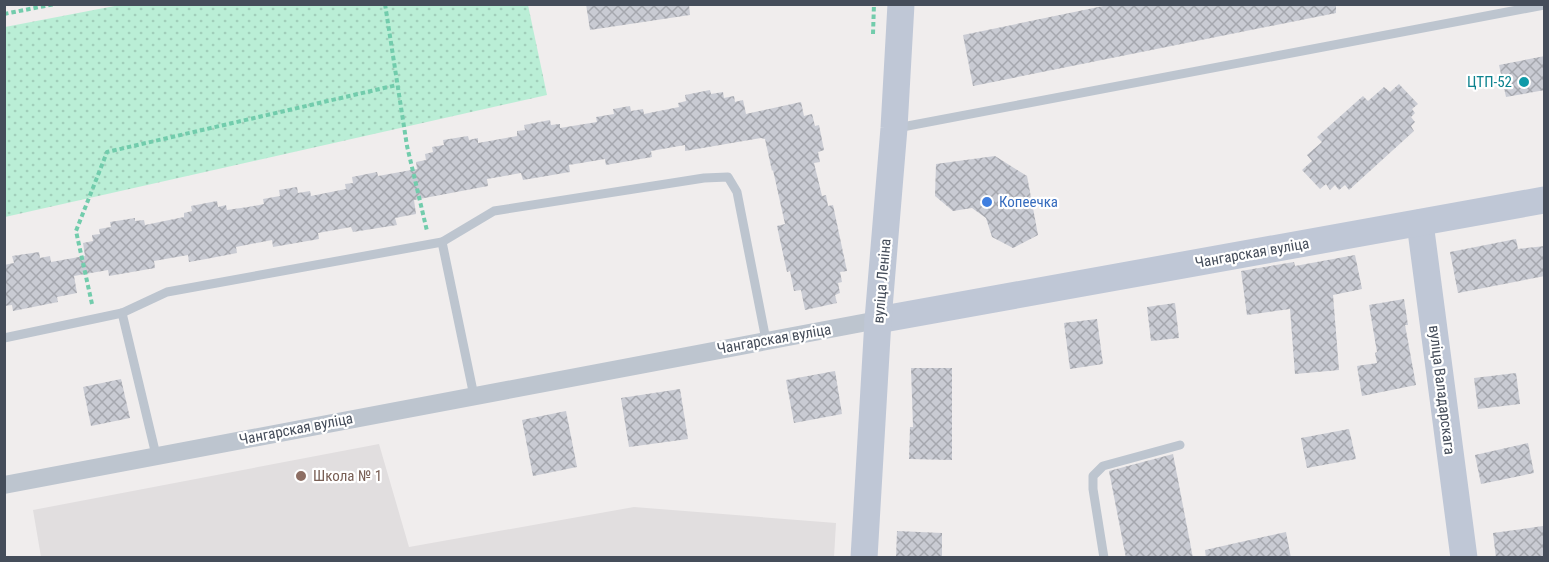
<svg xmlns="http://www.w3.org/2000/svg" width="1549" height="562" viewBox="0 0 1549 562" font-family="'Roboto Condensed',sans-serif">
	<defs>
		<pattern id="grass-dots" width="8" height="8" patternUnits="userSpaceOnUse" patternTransform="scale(1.5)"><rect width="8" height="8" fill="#baeed6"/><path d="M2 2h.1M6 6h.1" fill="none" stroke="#a1ceba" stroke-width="1.8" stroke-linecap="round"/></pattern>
		<pattern id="building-cross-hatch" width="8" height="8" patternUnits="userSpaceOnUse" patternTransform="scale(1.5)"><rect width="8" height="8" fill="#c9cbd3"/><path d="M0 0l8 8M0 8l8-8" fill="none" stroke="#a5a7ae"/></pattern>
	</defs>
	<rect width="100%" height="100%" fill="#f0eded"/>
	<path fill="#e1dedf" d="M379,444L409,547L634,507L836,523L834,557H41L33,510Z"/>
	<path fill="url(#grass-dots)" d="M125,4L528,5L547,95L5,217V27Z"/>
	<g fill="url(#building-cross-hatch)">
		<path d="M586,4H689L690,15L590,30Z"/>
		<path d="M1113,4H1336V13L973,86L963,35Z"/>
		<path d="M1545,56V90L1506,97L1499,65Z"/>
		<path d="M1399,84L1418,104L1412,109L1415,113L1411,117L1415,122L1411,126L1414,131L1349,190L1345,185L1339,190L1335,185L1330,190L1326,184L1320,189L1302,170L1312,161L1307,155L1322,142L1317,137L1363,96L1368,101L1384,87L1390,92Z"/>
		<path d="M710,90L711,94L723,92L724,98L734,96L735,102L743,100L746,114L801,102L804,116L812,114L815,126L819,125L824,150L818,152L820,162L814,163L822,196L826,195L828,206L833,205L847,271L840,272L842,282L838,283L840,293L835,295L837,303L805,310L801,290L794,291L790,271L787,272L777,226L785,224L773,170L772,171L765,139L761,138L685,151V145L651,151L652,157L606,165L605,159L569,165L570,172L523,180L521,173L487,179L488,186L414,200L416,214L395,218L397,225L353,232L351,227L318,233L319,239L273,247L272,240L236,247L237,253L206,259L189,262L188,255L154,261L155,268L109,276L108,270L74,276L77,293L57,297L58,302L13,311L12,305L4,306V265L14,263L12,256L39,252L40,258L50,256L51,262L85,256L83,243L93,241L92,235L100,234L99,229L111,227L110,222L135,218V221L144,220L145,225L184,217V213L192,211L191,206L217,201L218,207L226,205L227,210L248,207L264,204L263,199L280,196L279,190L297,187L298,193L310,191L311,196L346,189L345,184L353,183L352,177L377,172L378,176L417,169L416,162L426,160L425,154L433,152L432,147L444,145L443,140L468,136L469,140L478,138V143L495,140L517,136V131L525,130L524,125L550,120L551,125L560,124V128L597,122L596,117L614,114L613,109L630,106L631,111L643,109L644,114L679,107L678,103L686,101L685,95Z"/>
		<path d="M995,156L1027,176L1038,235L1013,248L992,237L986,218L972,208L953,211L935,196L936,164Z"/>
		<path d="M1516,239L1518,249L1545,246V276L1458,293L1450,252Z"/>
		<path d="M1355,255L1362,289L1333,295L1339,370L1295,374L1290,309L1247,315L1241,271L1294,262L1295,266Z"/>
		<path d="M1404,299L1408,325H1405L1416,385L1362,396L1357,366L1377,363L1375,353L1377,352L1369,305Z"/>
		<path d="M1175,303L1179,338L1151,341L1147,307Z"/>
		<path d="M1097,319L1103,364L1070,369L1064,323Z"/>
		<path d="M911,368H952V460L909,459L910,427H913Z"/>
		<path d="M835,371L842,414L794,423L786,380Z"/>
		<path d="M1516,373L1520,404L1478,409L1474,378Z"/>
		<path d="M121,379L130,418L91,426L83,387Z"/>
		<path d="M680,389L688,439L629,447L621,398Z"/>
		<path d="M566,411L577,467L533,476L522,420Z"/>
		<path d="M1349,429L1356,459L1307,468L1301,438Z"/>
		<path d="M1528,443L1534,473L1481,484L1475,455Z"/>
		<path d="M1173,454L1193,558H1126L1109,471Z"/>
		<path d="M1543,526L1545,558H1496L1493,533Z"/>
		<path d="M897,531L942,533V558H896Z"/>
		<path d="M1286,532L1291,558H1206L1205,550Z"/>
	</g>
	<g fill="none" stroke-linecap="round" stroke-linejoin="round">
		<g stroke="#72ccac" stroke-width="4" stroke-dasharray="4.5 3" stroke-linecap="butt">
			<path d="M385,4L407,146L427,231"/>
			<path d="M4,14L55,4"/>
			<path d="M873,34L874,4"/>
			<path d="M92,304L76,231L107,152L397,85"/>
		</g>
		<g stroke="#bdc5cf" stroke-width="9">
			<path d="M897,128L1544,5"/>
			<path d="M442,242L474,396"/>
			<path d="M122,313L156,455"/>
			<path d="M4,338L122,313L167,292L442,242L494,211L704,178L728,177L737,192L766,340"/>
			<path d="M1104,558L1093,489V476L1103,466L1180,445"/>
		</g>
		<path stroke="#bdc5cf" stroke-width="18" d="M4,485L878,320"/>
		<g stroke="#bfc7d6" stroke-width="27">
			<path d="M1420,223L1464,558"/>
			<path d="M878,320L1544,200"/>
			<path d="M864,558L878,320L894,128L901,4"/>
		</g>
	</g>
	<circle fill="#0f9aa8" stroke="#fff" stroke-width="2" cx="1524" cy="82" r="6"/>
	<circle fill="#3f7fe0" stroke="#fff" stroke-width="2" cx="987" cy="202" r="6"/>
	<circle fill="#8d6e63" stroke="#fff" stroke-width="2" cx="301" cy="476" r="6"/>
	<g text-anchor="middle" stroke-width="4.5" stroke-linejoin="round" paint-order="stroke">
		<g font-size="15" fill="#0d838f" stroke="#fff" text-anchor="end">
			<text x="1512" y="87">ЦТП-52</text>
		</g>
		<g font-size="15" fill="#366cbe" stroke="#fff" text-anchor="start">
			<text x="999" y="207">Копеечка</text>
		</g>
		<g font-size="15" fill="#454d5a" stroke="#fff">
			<text transform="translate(1252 253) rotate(-10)" y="5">Чангарская вуліца</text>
			<text transform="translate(882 281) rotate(-85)" y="5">вуліца Леніна</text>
			<text transform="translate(774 339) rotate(-10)" y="5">Чангарская вуліца</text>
			<text transform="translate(1442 390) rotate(83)" y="5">вуліца Валадарскага</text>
			<text transform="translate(296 429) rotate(-11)" y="5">Чангарская вуліца</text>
		</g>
		<g font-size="15" fill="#785e54" stroke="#fff" text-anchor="start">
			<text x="313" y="481">Школа № 1</text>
		</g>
	</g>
	<rect width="1549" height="562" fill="none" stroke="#454d5a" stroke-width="12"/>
</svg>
